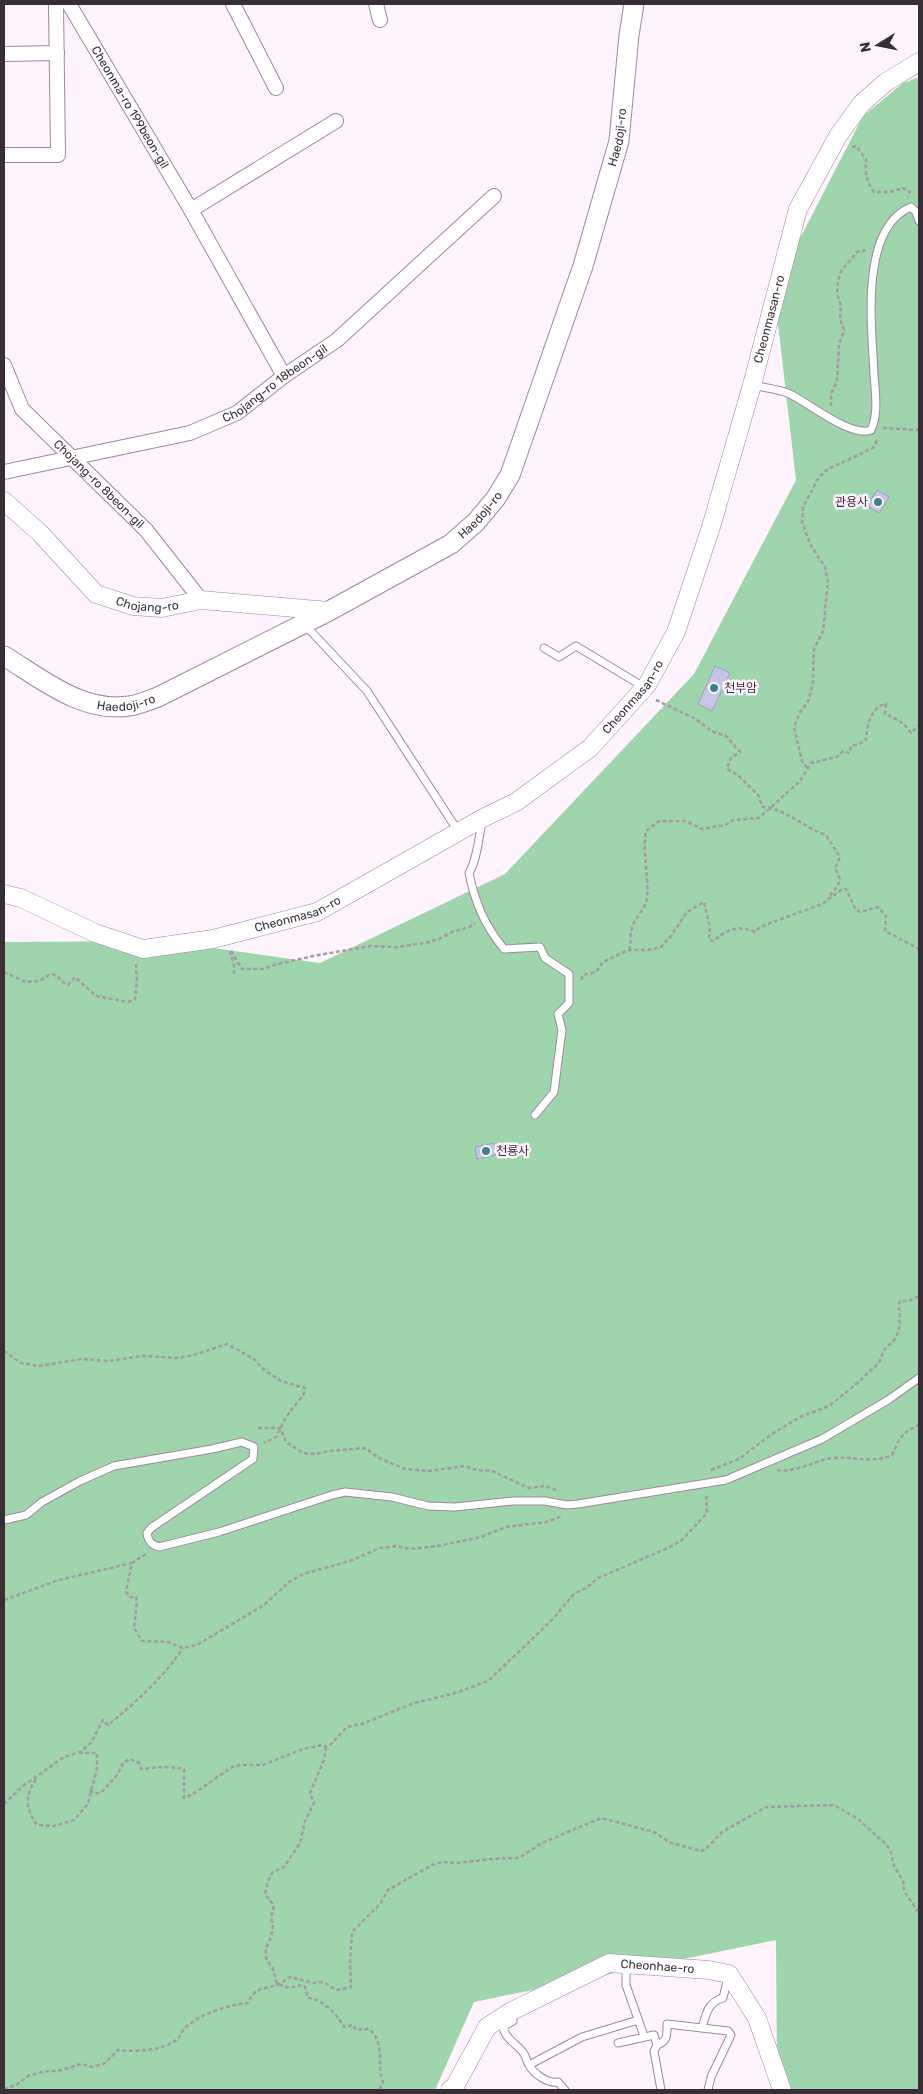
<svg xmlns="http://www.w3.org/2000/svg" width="923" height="2094" viewBox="0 0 923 2094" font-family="Rubik,'Noto Sans KR',sans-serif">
	<rect width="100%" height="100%" fill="#fff3fe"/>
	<path fill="#9ed5ad" d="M919,77V2090H788L777,2068L776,1940L474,2002L435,2090H4V942L163,941L320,963L505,874L694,674L796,480L774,289L863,116L903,83Z"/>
	<g fill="#c6c5e7" stroke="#9e9cbd">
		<path d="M877,490L889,497L879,513L867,506Z"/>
		<path d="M715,666L730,673L712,711L698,704Z"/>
		<path d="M494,1143L496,1155L477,1159L475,1147Z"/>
	</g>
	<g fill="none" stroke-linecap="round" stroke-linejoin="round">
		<defs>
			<g id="service">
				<path d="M752,385C765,388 779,389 790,394C809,403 851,438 871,430C879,413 875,392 874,374C872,329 859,228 911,207L916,212L919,221"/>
				<path d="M304,624L367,691L458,831"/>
				<path d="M544,648L559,657L576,646L644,687"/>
				<path d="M482,821C479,837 477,860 469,873C475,903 485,926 504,949L540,947L545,958L569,974V1003L558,1014L562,1030L554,1092L535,1115"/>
				<path d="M4,1520L26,1515L42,1502L80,1481L114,1466L212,1449L242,1442L254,1447L253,1459L151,1528L147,1533C148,1541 151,1545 159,1547L219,1532L332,1495L345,1492L392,1497L428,1506L455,1507L513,1501H545L567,1505L578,1504L726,1480L822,1439L888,1400L919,1378"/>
				<path d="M626,1963V1985L644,2036"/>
				<path d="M510,2012L513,2021L503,2027C505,2038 515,2043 522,2051C526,2055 526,2061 529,2065C534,2074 548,2084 558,2082L565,2090"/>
				<path d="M702,2028L728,2031L731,2035L711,2077L708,2090"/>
				<path d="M618,2043L654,2035L657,2045"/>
				<path d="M529,2065L582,2037L638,2020"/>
				<path d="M661,2090L654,2051L657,2045C668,2041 667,2035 667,2024L702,2028C706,2014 708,2002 723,1998L728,1977"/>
			</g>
			<g id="minor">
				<path id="s1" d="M69,4L191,210L284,376"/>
				<path d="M233,4L276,88"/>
				<path d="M376,4L380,20"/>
				<path d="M4,54L57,53"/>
				<path d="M4,155H58L56,4"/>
				<path d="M191,210L336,121"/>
				<path id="s2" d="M4,365L22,409L146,530L201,600"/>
				<path id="s3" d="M4,472L190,433L237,413L284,376L337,340L494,196"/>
			</g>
			<g id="tertiary">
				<path id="s4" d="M4,501L40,533L96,594L133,606L162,608L201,600L329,611"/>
				<path id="s5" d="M4,894L21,898L95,933L143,949L213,939L317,912L483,818L516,802L590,748L647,685L676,632L711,527L752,385L798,209L838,136L861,104L886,82L919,62"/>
				<path id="s6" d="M450,2090L455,2086L487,2027L510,2012L609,1963L709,1970L729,1974L757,2018L782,2090"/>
			</g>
			<g id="secondary">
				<path id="s7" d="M4,656C42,679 82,713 129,706C139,705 149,700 158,697L329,611L451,544L476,522L496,498L510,475L583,266L619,141L629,35L634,4"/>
			</g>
		</defs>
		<use href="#service" stroke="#a0869f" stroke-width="9"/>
		<use href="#minor" stroke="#a0869f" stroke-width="16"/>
		<use href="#tertiary" stroke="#a0869f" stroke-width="19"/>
		<use href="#secondary" stroke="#a0869f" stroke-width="21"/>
		<g stroke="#a59aa4" stroke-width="2.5" stroke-dasharray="4 2.5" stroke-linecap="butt">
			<path d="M852,147L856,146L866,159C865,173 866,181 874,192H890L903,188L910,192L908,197"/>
			<path d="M831,406V394L837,381L839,345L844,330L840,319L841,305L837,294L838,281L841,271L857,252L867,250"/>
			<path d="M883,428L919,430"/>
			<path d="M656,700L696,719L711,731L726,736L740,752L731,758L727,769L738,775L758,795L763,807C784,808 805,828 826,835L840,857L835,868L840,879C838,888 832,891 828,899"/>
			<path d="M807,768L802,761L794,727L800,712L808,702L813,683L814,649L823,631L828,582L825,567L810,544L802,522L803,507L819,477L828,469L873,448L877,440"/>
			<path d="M629,950C632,943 629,936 632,928C635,917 646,909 647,897C649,875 642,853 646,831L659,821H686L702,829L725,825L734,820L759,818L800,781L811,763L837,757L843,751L849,753L852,745H857L866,740C867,727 870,707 886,704L885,714C895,718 905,723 911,733L919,725"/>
			<path d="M230,951L235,969L233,975"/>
			<path d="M231,951L242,969H263L274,965L313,956L370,946L397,947L425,943L439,939L452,932L470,927L475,923"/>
			<path d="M4,972L26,982L40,981C57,967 54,978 68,985L75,977L96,996L128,1002L135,999L137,982L136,964"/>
			<path d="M581,980L583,975L596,972L603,962L615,956L629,950H648L661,947L671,936L687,912L704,902L710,927L709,940L714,941C725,929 740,925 755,932L760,927L822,904L841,890L846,889L856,910L860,912L878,907L886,916L885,931L919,949"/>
			<path d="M4,1351L21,1363L39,1366L82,1359L109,1361L143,1356L176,1358L194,1355L227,1344L254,1359L263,1369L281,1381L305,1388L304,1394L286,1417L276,1437L264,1443"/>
			<path d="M258,1428H280L286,1442L303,1453L316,1454L329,1451L365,1448L379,1458L405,1469L429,1471L465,1466L477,1470L492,1471L529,1488L545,1486L559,1491"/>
			<path d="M711,1470L739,1459L772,1434L800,1417L829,1406L855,1385L879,1363L884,1350L894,1340L899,1331L900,1311L898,1306L900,1301H909L919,1296"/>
			<path d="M777,1470C798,1473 814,1460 834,1458C855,1456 871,1464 892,1455C900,1437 902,1433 919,1425"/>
			<path d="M146,1554L132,1563L126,1592L130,1597H136L137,1601L134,1628L142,1641L168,1642L183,1648L197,1645L264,1605L289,1582L303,1574L350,1561L380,1548L396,1546L410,1549L437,1546L481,1537L506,1527L546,1522L563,1516"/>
			<path d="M4,1600L59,1580L132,1563"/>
			<path d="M326,1747L324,1760L310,1793L314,1803L305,1821L300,1843L284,1867L273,1872L268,1881L265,1894L274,1906L271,1917L273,1927L271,1937L266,1948V1958L273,1969L277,1984L289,1988L302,1985L305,1987L308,1998C323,1999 337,2014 344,2027L353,2025L356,2030L369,2029C386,2043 376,2064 383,2083L379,2090"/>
			<path d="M36,1779C25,1796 25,1808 37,1825L54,1826L74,1820L88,1804L97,1768V1753H80"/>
			<path d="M90,1790L94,1793H101L118,1774L123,1763L130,1759L139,1763L141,1769C156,1767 169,1766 184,1769V1798L193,1794L232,1767L241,1765H263L303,1749L323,1745L326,1747L331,1744L347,1727L362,1724L414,1703L452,1694L488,1681L551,1621L574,1594L586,1588L598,1578L668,1548L682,1540L707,1513L706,1494"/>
			<path d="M4,1804L23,1786L64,1757L80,1752L91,1743L103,1720L108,1725C136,1702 162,1679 183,1648"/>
			<path d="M4,2089L16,2085L28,2076L42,2072L62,2070L81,2064L92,2067L105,2063L118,2050C137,2052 159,2051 175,2041C180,2038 181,2033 184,2029C196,2015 231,2004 248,2003C257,1984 263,1991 279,1984C283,1983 286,1979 290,1977L313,1983L323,1982L337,1990L351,1987L350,1962L352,1932L380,1904L388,1890L432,1865L442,1862L458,1863L490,1859L519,1858L542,1843L601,1818L654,1832L671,1843L702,1851L708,1847L722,1832L766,1807L834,1805L858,1819L887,1845L891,1852L894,1866L903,1881L904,1891L919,1913"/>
		</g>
		<use href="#service" stroke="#fff" stroke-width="7"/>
		<use href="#minor" stroke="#fff" stroke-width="14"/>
		<use href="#tertiary" stroke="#fff" stroke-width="18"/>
		<use href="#secondary" stroke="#fff" stroke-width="19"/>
	</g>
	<g fill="#3d8090" stroke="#fff3fe" stroke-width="2">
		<circle cx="878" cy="502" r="5"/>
		<circle cx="714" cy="688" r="5"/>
		<circle cx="486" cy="1151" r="5"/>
	</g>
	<g text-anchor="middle" stroke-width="5" stroke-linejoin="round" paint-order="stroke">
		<g font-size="12" fill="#392e38" stroke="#fff3fe">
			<text dy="4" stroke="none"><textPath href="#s1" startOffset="120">Cheonma-ro 199beon-gil</textPath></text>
			<text dy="4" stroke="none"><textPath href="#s7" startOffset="945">Haedoji-ro</textPath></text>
			<text dy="4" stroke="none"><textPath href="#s5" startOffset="1119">Cheonmasan-ro</textPath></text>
			<text dy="4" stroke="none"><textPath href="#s3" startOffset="289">Chojang-ro 18beon-gil</textPath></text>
			<text dy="4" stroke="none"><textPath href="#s2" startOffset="155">Chojang-ro 8beon-gil</textPath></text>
			<text dy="4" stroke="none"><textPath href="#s7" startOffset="540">Haedoji-ro</textPath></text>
			<text dy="4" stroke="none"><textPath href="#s4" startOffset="184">Chojang-ro</textPath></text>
			<text dy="4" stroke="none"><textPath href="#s5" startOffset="714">Cheonmasan-ro</textPath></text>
			<text dy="4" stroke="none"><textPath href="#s7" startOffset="135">Haedoji-ro</textPath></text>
			<text dy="4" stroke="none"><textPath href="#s5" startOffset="309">Cheonmasan-ro</textPath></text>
			<text dy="4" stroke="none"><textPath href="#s6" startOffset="260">Cheonhae-ro</textPath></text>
		</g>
		<g font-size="12" fill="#392e38" stroke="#fff3fe" text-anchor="start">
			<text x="868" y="506" text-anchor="end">관용사</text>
			<text x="724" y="692">천부암</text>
			<text x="496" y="1155">천룡사</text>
		</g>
	</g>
	<rect width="923" height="2094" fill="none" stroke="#392e38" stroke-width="10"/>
	<g transform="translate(878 45) rotate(260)" stroke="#fff3fe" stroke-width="4" paint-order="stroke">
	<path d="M0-4L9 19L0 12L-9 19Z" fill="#392e38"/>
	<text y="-8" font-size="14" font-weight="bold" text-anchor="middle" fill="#392e38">N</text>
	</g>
</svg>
